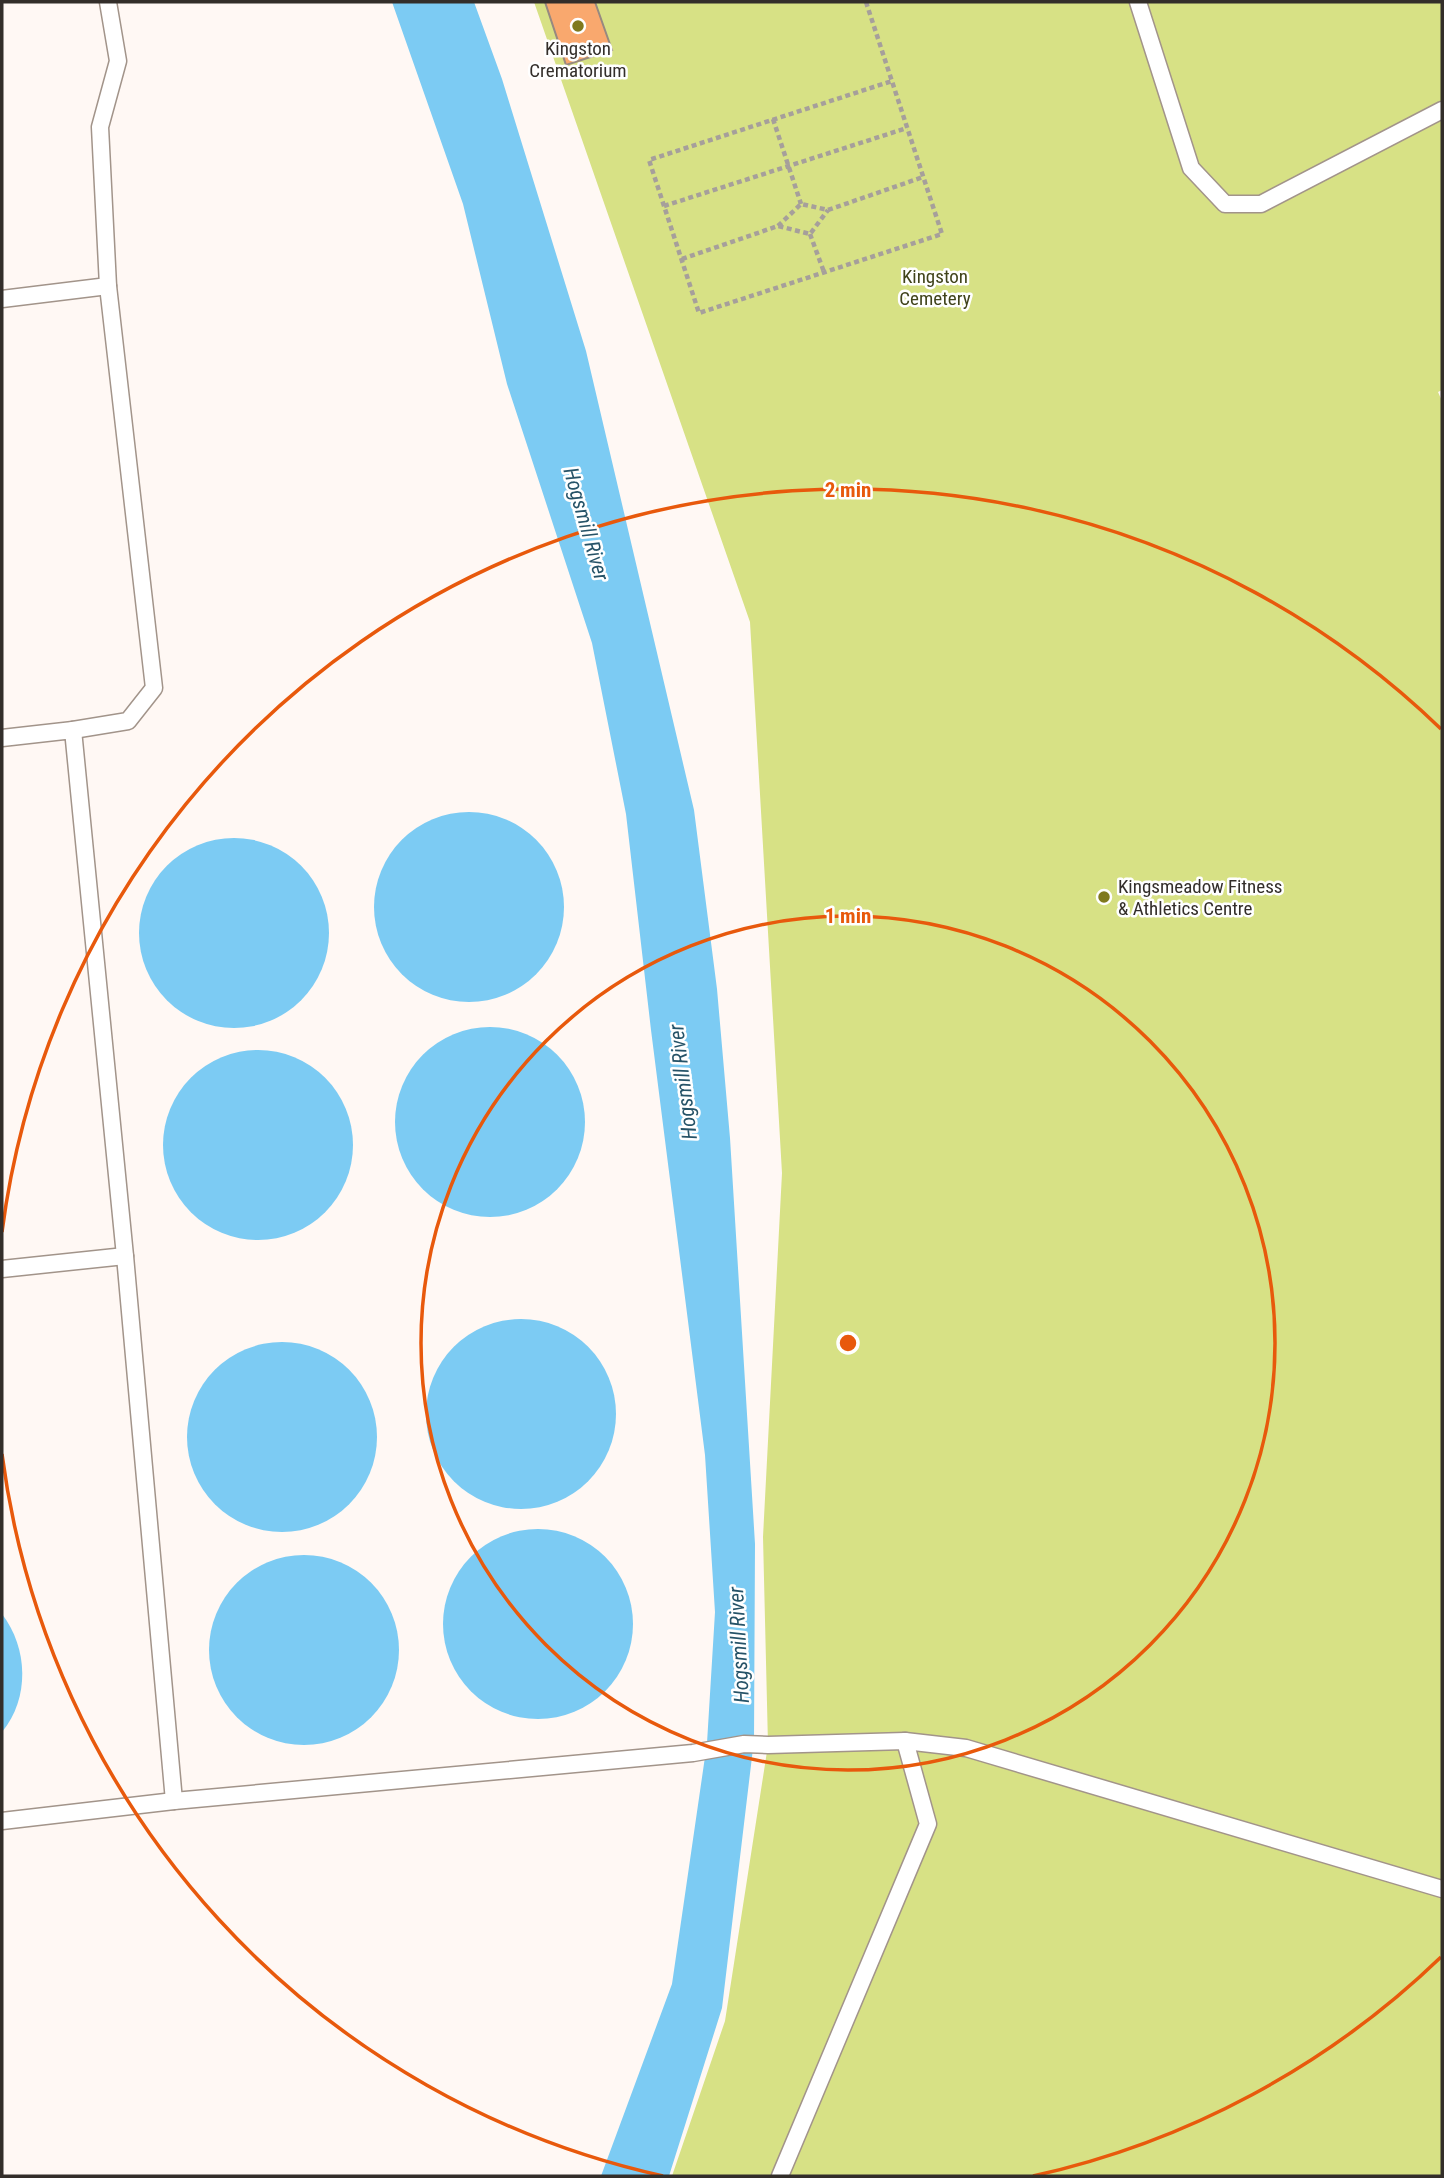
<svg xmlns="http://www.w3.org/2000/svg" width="1444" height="2178" viewBox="0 0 1444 2178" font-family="'Roboto Condensed',sans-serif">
	<rect width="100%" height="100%" fill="#fff8f4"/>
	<path fill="#d7e185" d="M534,2H1442V390L1438,392L1442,401V2176H672L725,2021L768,1745L763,1537L782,1173L750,622Z"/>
	<g fill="#7ccbf3">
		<path d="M392,2H474L502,79L586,351L694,810L717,989L730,1138L755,1544L754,1740L722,2008L669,2176H601L672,1984L707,1743L715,1612L705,1455L651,1030L626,814L592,643L507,384L463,204Z"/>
		<circle cx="469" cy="907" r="95"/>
		<circle cx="234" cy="933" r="95"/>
		<circle cx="490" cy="1122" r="95"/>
		<circle cx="258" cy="1145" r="95"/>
		<circle cx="521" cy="1414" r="95"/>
		<circle cx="282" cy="1437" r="95"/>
		<circle cx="538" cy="1624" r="95"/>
		<circle cx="304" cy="1650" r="95"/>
		<path d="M2,1614C28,1648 30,1698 2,1732Z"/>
	</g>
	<path fill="#f9a86e" stroke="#978980" stroke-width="2" d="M545,2H595L612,50L566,65Z"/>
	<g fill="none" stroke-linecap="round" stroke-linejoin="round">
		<defs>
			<g id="service">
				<path d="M1138,2L1191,168L1225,204H1261L1442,110"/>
				<path d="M2,299L108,286"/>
				<path d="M73,730L128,721L154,688L108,286L100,127L118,61L108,2"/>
				<path d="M2,738L73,730L125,1256L174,1801"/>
				<path d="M2,1269L125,1256"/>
				<path d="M2,1821L174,1801L693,1753L744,1744L768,1745L905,1741L966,1748L1442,1889"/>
				<path d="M780,2176L928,1824L905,1741"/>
			</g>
		</defs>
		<use href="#service" stroke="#a2948a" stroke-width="19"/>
		<g stroke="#a69f9b" stroke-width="4.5" stroke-dasharray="5 3.5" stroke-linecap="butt">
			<path d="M866,2L942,234L699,313L649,160L892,81"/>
			<path d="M773,119L801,204"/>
			<path d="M664,206L907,128"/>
			<path d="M778,226L801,204L828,210L923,177"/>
			<path d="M810,234L824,272"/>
			<path d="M682,259L778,226L810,234L828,210"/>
		</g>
		<use href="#service" stroke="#fff" stroke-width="16"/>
	</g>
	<g fill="none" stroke="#e8590c" stroke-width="3.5">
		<circle cx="848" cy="1343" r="427"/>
		<path d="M1441 1957A853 853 0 0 1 1033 2176M663 2176A853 853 0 0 1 2 1454M2 1232A853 853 0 0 1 1441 729"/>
	</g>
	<g fill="#7f791e" stroke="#fff" stroke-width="2.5">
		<circle cx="578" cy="26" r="7"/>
		<circle cx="1104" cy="897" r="7"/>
	</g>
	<g text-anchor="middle" stroke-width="5" stroke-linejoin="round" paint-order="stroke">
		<g font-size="19" fill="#332e2a" stroke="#fff">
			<text x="578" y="55">Kingston<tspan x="578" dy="22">Crematorium</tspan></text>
			<text x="1118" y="893" text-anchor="start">Kingsmeadow Fitness<tspan x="1118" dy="22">&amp; Athletics Centre</tspan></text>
		</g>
		<g font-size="19" fill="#40431b" stroke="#fff">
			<text x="935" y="283">Kingston<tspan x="935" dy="22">Cemetery</tspan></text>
		</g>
		<g font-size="21" font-style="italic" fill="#265368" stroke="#fff">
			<text transform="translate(586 524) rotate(74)" y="7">Hogsmill River</text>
			<text transform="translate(683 1082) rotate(-97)" y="7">Hogsmill River</text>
			<text transform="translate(739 1645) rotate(-93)" y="7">Hogsmill River</text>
		</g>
	</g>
	<circle cx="848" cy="1343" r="10" fill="#e8590c" stroke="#fff" stroke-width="3.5"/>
	<g font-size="21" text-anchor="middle" font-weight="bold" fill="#e8590c" stroke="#fff" stroke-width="5" stroke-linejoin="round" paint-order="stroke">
		<text x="848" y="497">2 min</text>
		<text x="848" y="923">1 min</text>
	</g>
	<rect width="1444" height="2178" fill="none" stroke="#332e2a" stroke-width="7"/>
</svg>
